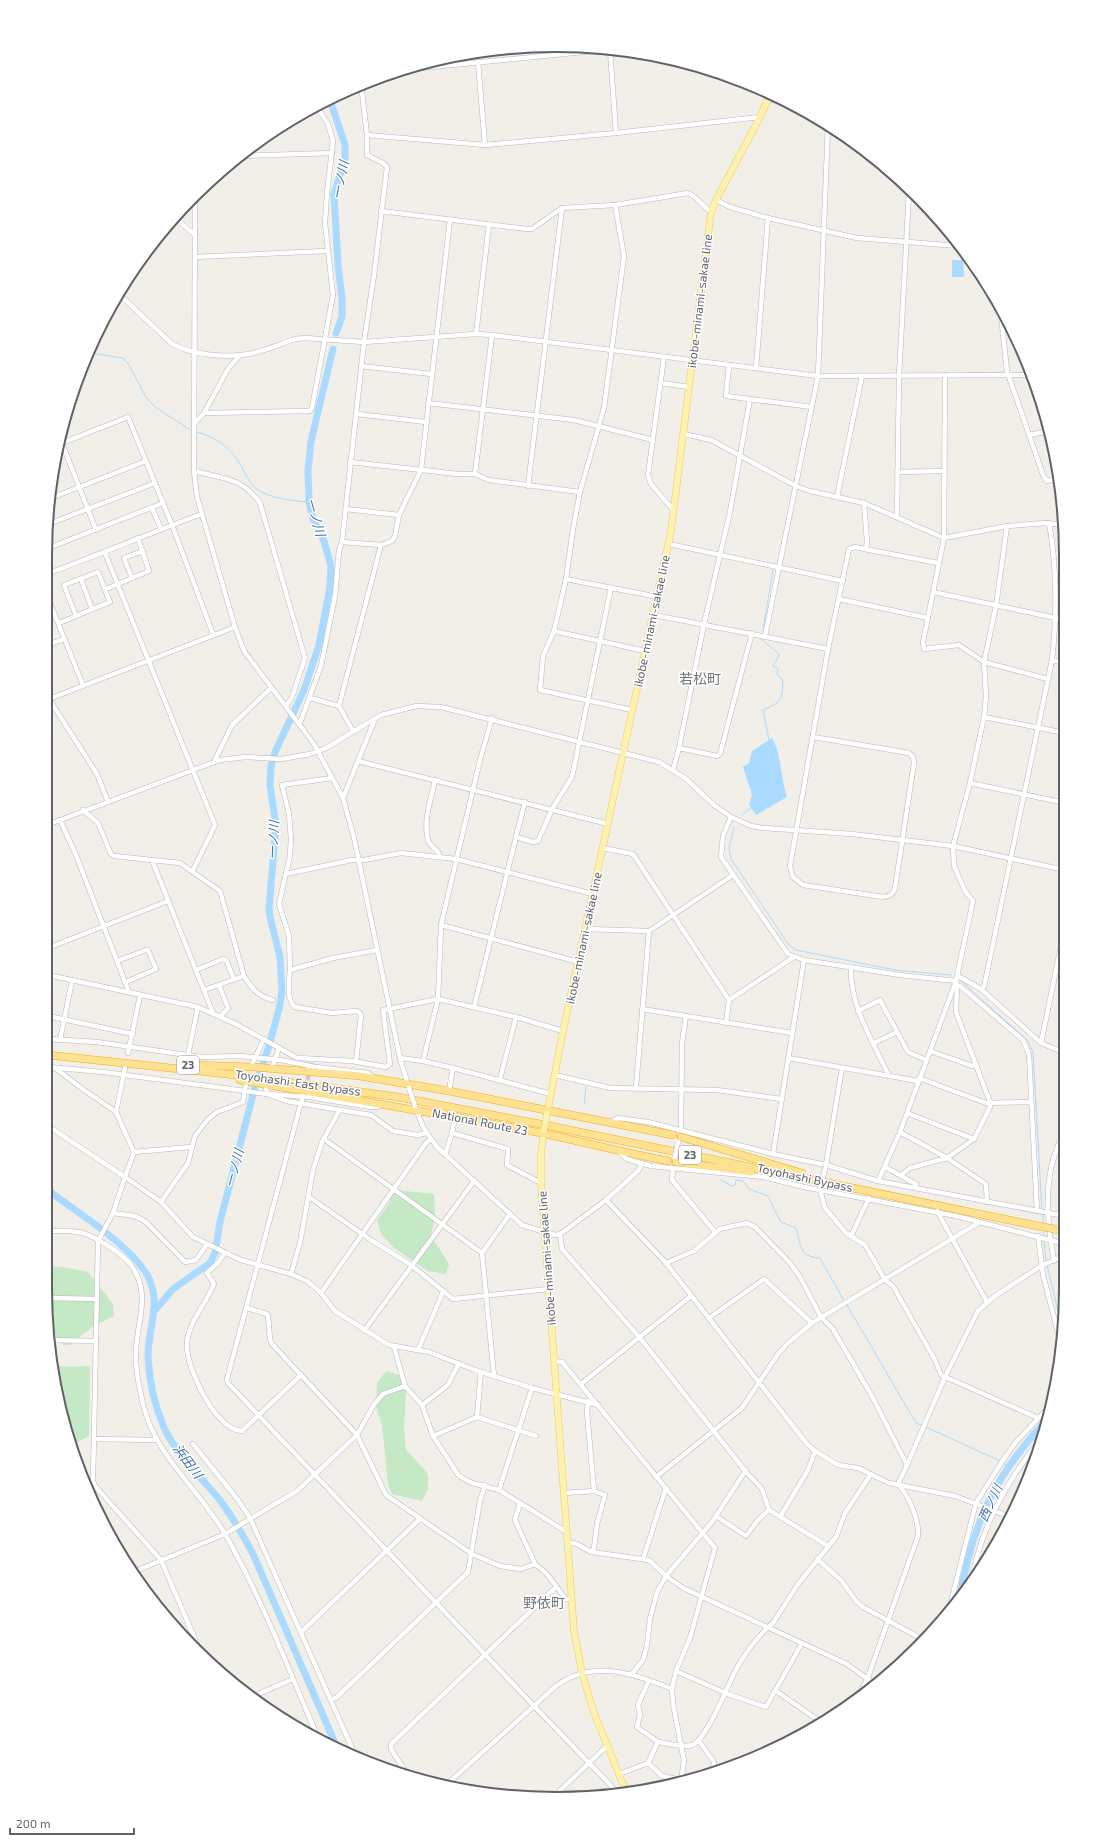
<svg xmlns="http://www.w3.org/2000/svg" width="1111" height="1844" viewBox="0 0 1111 1844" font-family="'Exo 2','Noto Sans JP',sans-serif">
	<rect width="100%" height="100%" fill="#f1efe8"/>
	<g fill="#c5e8c5">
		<path d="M394,1190L434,1194L435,1215L431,1236L449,1264L446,1274L428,1271L394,1248L381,1234L377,1220L388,1205Z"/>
		<path d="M49,1266L63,1267L88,1272L113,1304L114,1316L93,1326L70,1345H63L52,1331L49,1324Z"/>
		<path d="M52,1365L70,1367L85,1366L90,1367L89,1436L70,1446Z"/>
		<path d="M386,1371L400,1375L406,1393L404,1429L406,1450L428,1474V1489L422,1501L392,1494L388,1484L382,1425L376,1407L377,1383Z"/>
	</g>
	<g fill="#aadaff">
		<path d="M952,260H963L964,277H952Z"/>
		<path d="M772,738C782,755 780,778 787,797L756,815L749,805L752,795L743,767L749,763L752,751Z"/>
	</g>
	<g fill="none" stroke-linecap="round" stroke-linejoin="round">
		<g stroke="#aadaff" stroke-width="1">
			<path d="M91,353L123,358L129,365L146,397L155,407L192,431"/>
			<path d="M197,432C217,437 232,449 242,467C246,475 249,482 255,488C268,498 292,501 309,502"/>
			<path d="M763,630L773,570"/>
			<path d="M761,639L778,653L779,656L773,666L778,669L777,674L783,681C782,701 781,702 763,710L769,740"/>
			<path d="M742,815L752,807"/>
			<path d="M734,827L729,848L731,859L789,945L796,950L895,970L951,975"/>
			<path d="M961,981L1027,1040L1033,1052L1042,1211"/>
			<path d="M584,1105L586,1087"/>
			<path d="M721,1180L732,1186L735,1185L736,1180L743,1181L749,1189L768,1196C772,1205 776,1213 781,1222L796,1228C801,1243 798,1257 820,1258L843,1299"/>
			<path d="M1043,1214V1225"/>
			<path d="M1044,1230V1237"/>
			<path d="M1044,1240L1046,1262"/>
			<path d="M1047,1265L1063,1332"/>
			<path d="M847,1305L916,1423L921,1425"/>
			<path d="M926,1427L1000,1461"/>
			<path d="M1003,1463L1008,1467"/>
		</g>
		<g stroke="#aadaff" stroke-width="7">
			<path d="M330,100L345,145V159L334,194L338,265L342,298V317L336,333"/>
			<path d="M49,1191C78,1213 127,1243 146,1273C163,1300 148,1328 148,1356C149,1382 155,1407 165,1430C178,1456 201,1477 219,1499C232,1516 243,1535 253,1554L338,1750"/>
			<path d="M155,1310L173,1289L210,1263L215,1253L220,1222L255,1087L269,1046L279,1009L282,992L280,957L270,917L269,908L276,826L270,785L271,766L275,752L304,690L319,645L330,587L331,566L324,541L313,519L309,502L308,471L311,441L333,349"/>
			<path d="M960,1597C972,1525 995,1475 1045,1422"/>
		</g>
		<path stroke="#ccccc8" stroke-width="4.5" stroke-dasharray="4.5 2" stroke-linecap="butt" d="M306,1086L312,1063"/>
		<defs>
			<g id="minor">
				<path d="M610,50L616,133"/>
				<path d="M478,62L485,145"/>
				<path d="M411,69L603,50"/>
				<path d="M361,84L367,135L485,145L616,133L760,117"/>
				<path d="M769,100H782"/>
				<path d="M242,156L332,153"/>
				<path d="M195,194L194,471L197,497L235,627L244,651L314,744L343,798L354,838L400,1058L408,1085"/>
				<path d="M716,200L730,207L768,218L857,238L959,246"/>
				<path d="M615,205L624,256L604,408L580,492L573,529L566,579L554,631L543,656L540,690L632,710"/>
				<path d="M381,211L527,229H532L562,208L615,205L688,193C696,196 704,207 711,212"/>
				<path d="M175,218L195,235"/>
				<path d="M195,257L327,251"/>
				<path d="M120,295L171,343C190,355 226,358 249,354C264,351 280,344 295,339L305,338L364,342L476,334L492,335L818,376L1028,375"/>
				<path d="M1000,306L1007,371L1043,475L1047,481L1058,478"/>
				<path d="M476,334L489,225"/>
				<path d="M664,357L648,475L651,484L674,511"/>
				<path d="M729,365L726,396L812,407"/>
				<path d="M361,366L431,374"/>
				<path d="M756,368L768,218"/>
				<path d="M945,375L944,538L923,642L924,649L959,645L984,662L1048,679"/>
				<path d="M661,383L689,387"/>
				<path d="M428,403L574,420L653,440"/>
				<path d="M204,413L228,369L240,355"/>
				<path d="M357,414L426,422"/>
				<path d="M194,424L204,413L310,411L312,408L333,295L325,223L327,193L333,141L328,124L317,107"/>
				<path d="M684,434L711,440L796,486L810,491L864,503L944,538L1007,526L1046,523L1065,525"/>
				<path d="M1029,435L1050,431"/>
				<path d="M62,443L128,417L172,525L213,634"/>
				<path d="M62,443L96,530"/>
				<path d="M350,462L458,474H475L489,480L580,492"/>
				<path d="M194,471C222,478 243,478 260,503L305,658L292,697L286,706"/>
				<path d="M897,472L944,471"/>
				<path d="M475,474L492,335"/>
				<path d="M528,486L562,208"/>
				<path d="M837,497L862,376"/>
				<path d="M51,498L146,461"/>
				<path d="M864,503L867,541L866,549"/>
				<path d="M152,508L161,529"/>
				<path d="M346,509L399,515"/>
				<path d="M897,517L899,376L909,192"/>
				<path d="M46,525L155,483"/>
				<path d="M342,542L381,545L392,541L395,536L399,515L421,470L450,220"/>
				<path d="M669,544L843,581"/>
				<path d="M46,549L163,503"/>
				<path d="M105,553L215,825L193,870"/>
				<path d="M46,574C99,555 150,533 202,514"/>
				<path d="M132,578L124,558L143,551"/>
				<path d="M81,579L92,609"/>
				<path d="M566,579L658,597"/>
				<path d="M106,589L149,571L138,538"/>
				<path d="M933,592L1065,620"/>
				<path d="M46,593L83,685"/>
				<path d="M839,599L928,618"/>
				<path d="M654,615L828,649"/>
				<path d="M59,623L110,602L98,572L64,585L76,616"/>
				<path d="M554,631L645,651"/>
				<path d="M765,636L818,376L828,125"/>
				<path d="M47,645L64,639"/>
				<path d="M1052,660L1065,663"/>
				<path d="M310,698L339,706L353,731"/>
				<path d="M339,706L381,545"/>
				<path d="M984,717L1065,733"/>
				<path d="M300,723L321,666L335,596L339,550L342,542L364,342L374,275L387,167L383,163L367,155V135"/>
				<path d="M813,737L909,753L913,757L914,763L895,888C893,895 890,896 883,897L803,885L793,877L790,866L828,649L849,549L854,547L938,563"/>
				<path d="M679,748L717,756L720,754L752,633"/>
				<path d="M358,761L608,824"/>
				<path d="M214,762L232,725L271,688"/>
				<path d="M673,770L679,748L704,624L730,512L750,399"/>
				<path d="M332,778L282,785L289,814L291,839L290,856L279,904L289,936L290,970L333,958L377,950"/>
				<path d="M435,780C431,800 423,820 428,840C430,847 439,849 440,857"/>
				<path d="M970,783L1065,803"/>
				<path d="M343,798L375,719"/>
				<path d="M108,802L97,774L49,699L235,627"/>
				<path d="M83,810L98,823L111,854L114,856L180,863L220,891L244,976C251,988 259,997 273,1000"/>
				<path d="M731,817L723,836L721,857L788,954L804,960L900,975L956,981"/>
				<path d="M60,820L76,855L129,992"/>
				<path d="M47,825L220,760L245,757L282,759L310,754L326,748L381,715L416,706L441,707L659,762L685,778L714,805L731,817L751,826L764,828L852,834L953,846L1065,870"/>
				<path d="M516,837L525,802"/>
				<path d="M603,848L633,854L729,1000L726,1023"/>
				<path d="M152,860L213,1013"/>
				<path d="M286,874L352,860H364L401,853L456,859L593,894"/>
				<path d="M441,925L480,760L492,718"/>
				<path d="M586,929L649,931L733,875"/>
				<path d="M48,948L168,901"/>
				<path d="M117,961L146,950H148L156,969L126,982"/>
				<path d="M851,968C850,1007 873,1041 889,1076"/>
				<path d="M196,970L223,959L226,960L234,979"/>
				<path d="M290,970C289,980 286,1000 295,1007L332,1013L357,1011L360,1013L361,1016L356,1062"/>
				<path d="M48,975L198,1007L236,1024L297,1058L353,1061L386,1067L390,1064L383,1010L438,999L516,1017L563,1031"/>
				<path d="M958,976L981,989L1041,1043L1065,1053"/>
				<path d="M219,985L228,1008L221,1016"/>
				<path d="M957,986H960L1023,1040L1029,1054L1037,1211"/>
				<path d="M981,989L984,987L1052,660C1057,618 1057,565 1049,523"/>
				<path d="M204,990L244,976"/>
				<path d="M729,1000L794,957"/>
				<path d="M474,1007L516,837L533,842L538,841L552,809L572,777L611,588"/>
				<path d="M642,1009L792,1033"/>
				<path d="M858,1011L880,1000L908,1052L926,1060"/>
				<path d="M48,1016L133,1034"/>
				<path d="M48,1039L97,1042L201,1057L240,1056L281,1060L315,1067L368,1073L373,1077"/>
				<path d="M60,1040L72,981"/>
				<path d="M874,1043L897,1032"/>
				<path d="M1041,1043L1065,927"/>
				<path d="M930,1051L972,1066L976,1064"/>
				<path d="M128,1053L140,996"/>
				<path d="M188,1055L198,1007"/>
				<path d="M400,1058L423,1061L453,1068"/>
				<path d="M788,1058L918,1081"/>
				<path d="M423,1061L438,999L441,925L579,962"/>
				<path d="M252,1064L264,1039"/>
				<path d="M273,1065L279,1048"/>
				<path d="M48,1067L103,1072L267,1094L309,1097L371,1107H377L381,1105"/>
				<path d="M555,1075L610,1088L717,1090L781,1099"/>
				<path d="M919,1078L986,1103L1031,1102"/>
				<path d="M500,1079L516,1017"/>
				<path d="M266,1087L267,1094L286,1101L371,1115L393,1131L418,1135L426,1133"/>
				<path d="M636,1087L649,931"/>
				<path d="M449,1091L453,1068L551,1094"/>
				<path d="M302,1099L227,1379L228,1383L534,1706L619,1794L626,1793"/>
				<path d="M416,1109L423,1127L437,1147L522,1225L551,1234L557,1235L563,1232L606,1200L638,1171L642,1164"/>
				<path d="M116,1112L125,1068"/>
				<path d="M907,1113L974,1139"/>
				<path d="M611,1122L618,1118L648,1122L773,1154L826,1165L878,1181L1065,1216"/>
				<path d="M48,1126L125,1177L134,1152L116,1112L84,1090L55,1068"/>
				<path d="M681,1129L682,1043L686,1016"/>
				<path d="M900,1132L947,1158L986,1184L987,1202"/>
				<path d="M452,1133L508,1149L507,1165L541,1183"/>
				<path d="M324,1139L482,1253"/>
				<path d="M134,1152L191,1147"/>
				<path d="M619,1152L627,1159L651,1166L764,1177L804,1187L956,1216L1065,1244"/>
				<path d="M773,1154L804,960"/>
				<path d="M445,1155L452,1133L455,1117"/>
				<path d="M826,1165L842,1068"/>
				<path d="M885,1167L916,1184L915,1188"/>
				<path d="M673,1168L672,1180L715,1232"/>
				<path d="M901,1175L910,1168L947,1158L974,1139L990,1107V1102L956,1012L957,984"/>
				<path d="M878,1181L900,1132L956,981L973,901L965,891L954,866L953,846L970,783L984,717L986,696L984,662L996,606L1007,526"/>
				<path d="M820,1190L825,1208L846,1233L865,1245L885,1280L893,1286L935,1360L941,1375L1038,1418"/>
				<path d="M309,1197L371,1240L411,1265L453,1299L549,1289"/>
				<path d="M606,1200L666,1263L807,1444L815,1451L838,1465L858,1468L889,1483L955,1496L1008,1516"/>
				<path d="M161,1202L188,1163L195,1136L208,1119L217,1112L243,1102L246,1084"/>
				<path d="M937,1211L987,1302"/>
				<path d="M113,1213L135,1216L146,1222L185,1262L196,1260L207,1244"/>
				<path d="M49,1231C58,1231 68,1230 77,1232C91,1233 123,1254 131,1265C151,1293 138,1318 136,1349C135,1368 139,1386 143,1404C155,1456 199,1489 225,1534C262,1598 289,1671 319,1740"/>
				<path d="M560,1234L562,1249L640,1338L747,1473L762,1489L769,1510L828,1546"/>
				<path d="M851,1236L869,1198"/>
				<path d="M1038,1236L1043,1275L1061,1344"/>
				<path d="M225,1253L218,1263L207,1273L214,1284C208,1300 195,1314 190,1330C187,1337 186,1347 188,1355C192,1377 216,1429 242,1431L301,1375"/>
				<path d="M1054,1261C1046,1218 1042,1171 1065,1132"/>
				<path d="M666,1263L694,1251L720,1229L747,1223L755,1227L790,1263L800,1277L821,1317L833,1329L873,1398L907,1465"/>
				<path d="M291,1274L300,1243L313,1170L322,1142L339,1111"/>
				<path d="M321,1293L426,1143L431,1139"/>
				<path d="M49,1298L97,1299"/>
				<path d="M247,1308L267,1314L268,1315L270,1339L272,1344L357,1435L386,1495L472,1554L500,1566L521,1569L535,1564L546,1573L566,1599H571"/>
				<path d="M709,1318L764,1279L812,1323"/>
				<path d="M364,1331L474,1181"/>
				<path d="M49,1340L96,1341"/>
				<path d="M394,1347L405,1386L422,1405L433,1436L459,1476L472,1483L499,1490L567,1532"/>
				<path d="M418,1350L443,1292"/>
				<path d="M555,1361L562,1362L715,1548L690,1638L676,1671L672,1689L673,1704L684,1761L681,1781"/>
				<path d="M481,1372L477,1417L536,1436"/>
				<path d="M494,1376L482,1253L510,1214"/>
				<path d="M581,1384L691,1296"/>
				<path d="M588,1401L587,1412L594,1491"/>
				<path d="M422,1405L448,1385L459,1363"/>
				<path d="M433,1436L477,1417"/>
				<path d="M94,1439L156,1440"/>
				<path d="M193,1444L238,1500L250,1518L356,1757"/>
				<path d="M656,1477L742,1408L778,1354L788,1343L812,1323L980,1222"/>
				<path d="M898,1484L907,1465L945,1377L978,1311L995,1296L1041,1266L1065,1255"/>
				<path d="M499,1490L532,1388"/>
				<path d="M564,1493L594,1491L605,1495L597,1524L594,1548L591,1552"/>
				<path d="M93,1502V1490L95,1486"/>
				<path d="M520,1503L515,1520L535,1564"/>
				<path d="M716,1516L746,1536L758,1520L769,1510"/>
				<path d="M780,1517L808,1470L815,1451"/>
				<path d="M568,1542L577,1544L591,1552L649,1560L666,1576L683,1588L847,1664L876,1685"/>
				<path d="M643,1559L666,1488"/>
				<path d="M817,1559L841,1580L856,1601L863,1607L924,1640"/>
				<path d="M133,1572L225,1534L297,1491L357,1435L373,1406L383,1394L405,1386"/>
				<path d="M971,1583C980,1530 1007,1479 1042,1438"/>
				<path d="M949,1610L976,1503L1003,1460L1016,1442L1048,1408"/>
				<path d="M301,1632L420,1519"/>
				<path d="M198,1646L161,1560L95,1486L93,1481L98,1241L113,1213L125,1177L161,1202L193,1237L241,1260L291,1274L307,1281L321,1293L335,1311L389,1345L429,1352L475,1370L532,1388L598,1405"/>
				<path d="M676,1671L728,1694L766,1707L802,1643"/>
				<path d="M631,1675L643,1660L647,1645L650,1619L657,1592L666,1576L712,1522L746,1470"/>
				<path d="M649,1680L638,1705L640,1715L637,1727L658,1742"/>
				<path d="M776,1691L821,1722"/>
				<path d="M251,1697L293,1679"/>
				<path d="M331,1700L337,1697L468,1572L480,1501L485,1485"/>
				<path d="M855,1701L867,1680L918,1536C919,1518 909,1497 898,1484"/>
				<path d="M699,1741L714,1762L712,1774"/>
				<path d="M648,1763L662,1776L681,1780"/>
				<path d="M619,1774L648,1763L658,1742C668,1743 682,1748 692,1745C706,1741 729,1682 738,1666C747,1651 759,1634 773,1623L798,1584L836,1537L845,1513L871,1474"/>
				<path d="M408,1776L391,1749V1744L556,1587"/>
				<path d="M445,1786L556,1686C593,1659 633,1673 672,1689"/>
				<path d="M551,1799L607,1746"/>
			</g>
			<g id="major">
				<path d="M547,1114L563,1031L671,531L711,212L716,200L760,117L770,94"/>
				<path d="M544,1130L541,1153V1183L574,1631L582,1673L594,1713L627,1794"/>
			</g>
			<g id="highway">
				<path d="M48,1055L227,1074L398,1097L545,1125L1038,1226"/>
				<path d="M188,1065L253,1067L360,1076L449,1091L673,1135"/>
				<path d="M240,1080C340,1097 441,1114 541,1133C584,1142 625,1153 668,1161"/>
				<path d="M681,1137L802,1173"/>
				<path d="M676,1162L751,1172"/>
				<path d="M1054,1229L1065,1232"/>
			</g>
		</defs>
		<use href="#minor" stroke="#b5b8bc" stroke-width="5.5"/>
		<use href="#major" stroke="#f2c960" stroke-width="7"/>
		<use href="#highway" stroke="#f9ab00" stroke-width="8"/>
		<use href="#minor" stroke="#fff" stroke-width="4.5"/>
		<use href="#major" stroke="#fff2af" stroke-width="6"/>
		<use href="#highway" stroke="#fde293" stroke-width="7"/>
		<defs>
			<g id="minor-bridge">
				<path d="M409,1088L415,1106"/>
				<path d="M675,1157L678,1142"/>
				<path d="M820,1190L826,1165"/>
			</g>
			<path id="major-bridge" d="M544,1130L547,1114"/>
			<path id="highway-bridge" d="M1038,1226L1054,1229"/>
		</defs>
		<use href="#minor-bridge" stroke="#b5b8bc" stroke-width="5.5" stroke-linecap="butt"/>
		<use href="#major-bridge" stroke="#f2c960" stroke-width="7" stroke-linecap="butt"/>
		<use href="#highway-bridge" stroke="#f9ab00" stroke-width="8" stroke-linecap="butt"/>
		<use href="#minor-bridge" stroke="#fff" stroke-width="4.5"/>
		<use href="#major-bridge" stroke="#fff2af" stroke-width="6"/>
		<use href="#highway-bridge" stroke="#fde293" stroke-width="7"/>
	</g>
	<g text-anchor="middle" stroke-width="3" stroke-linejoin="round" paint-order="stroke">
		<g fill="#fff" stroke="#8f9295" stroke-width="1">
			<rect x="177" y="1056" width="22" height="18" rx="3"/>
			<rect x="679" y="1146" width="22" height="18" rx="3"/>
		</g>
		<g font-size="11" font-weight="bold" fill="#5f6368">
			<text x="188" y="1069">23</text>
			<text x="690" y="1159">23</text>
		</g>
		<g font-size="12" fill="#5f6368" stroke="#fff">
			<text transform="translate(700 301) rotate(-83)" y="4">ikobe-minami-sakae line</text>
			<text transform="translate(652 621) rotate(-78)" y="4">ikobe-minami-sakae line</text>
			<text transform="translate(584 938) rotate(-78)" y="4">ikobe-minami-sakae line</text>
			<text transform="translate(298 1083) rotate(8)" y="4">Toyohashi-East Bypass</text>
			<text transform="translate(480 1122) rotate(11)" y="4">National Route 23</text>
			<text transform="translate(805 1178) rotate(12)" y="4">Toyohashi Bypass</text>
			<text transform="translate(547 1258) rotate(-94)" y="4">ikobe-minami-sakae line</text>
		</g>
		<g font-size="13" font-style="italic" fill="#4174aa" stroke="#fff">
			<text transform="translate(340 180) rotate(-79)" y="5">一ノ川</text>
			<text transform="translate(316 517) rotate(74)" y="5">一ノ川</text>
			<text transform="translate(273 840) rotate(-88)" y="5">一ノ川</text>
			<text transform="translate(234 1168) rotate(-75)" y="5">一ノ川</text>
			<text transform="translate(188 1461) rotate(53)" y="5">浜田川</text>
			<text transform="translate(990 1503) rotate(-65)" y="5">西ノ川</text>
		</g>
		<g font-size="14" fill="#70757a" stroke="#fff">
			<text x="700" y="684">若松町</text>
			<text x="544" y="1608">野依町</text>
		</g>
	</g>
	<path d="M0 0H1111V1844H0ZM555 52H556A503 503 0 0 1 1059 555V1289A503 503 0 0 1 556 1792H555A503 503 0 0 1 52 1289V555A503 503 0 0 1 555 52Z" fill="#fff" fill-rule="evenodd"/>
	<path fill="none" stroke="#5f6368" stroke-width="2" d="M555 52H556A503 503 0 0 1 1059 555V1289A503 503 0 0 1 556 1792H555A503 503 0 0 1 52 1289V555A503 503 0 0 1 555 52Z"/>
	<path d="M10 1828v6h124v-6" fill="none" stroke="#5f6368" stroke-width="2"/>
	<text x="16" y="1828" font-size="12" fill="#5f6368" stroke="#ffffff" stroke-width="3" paint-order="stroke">200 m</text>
</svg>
